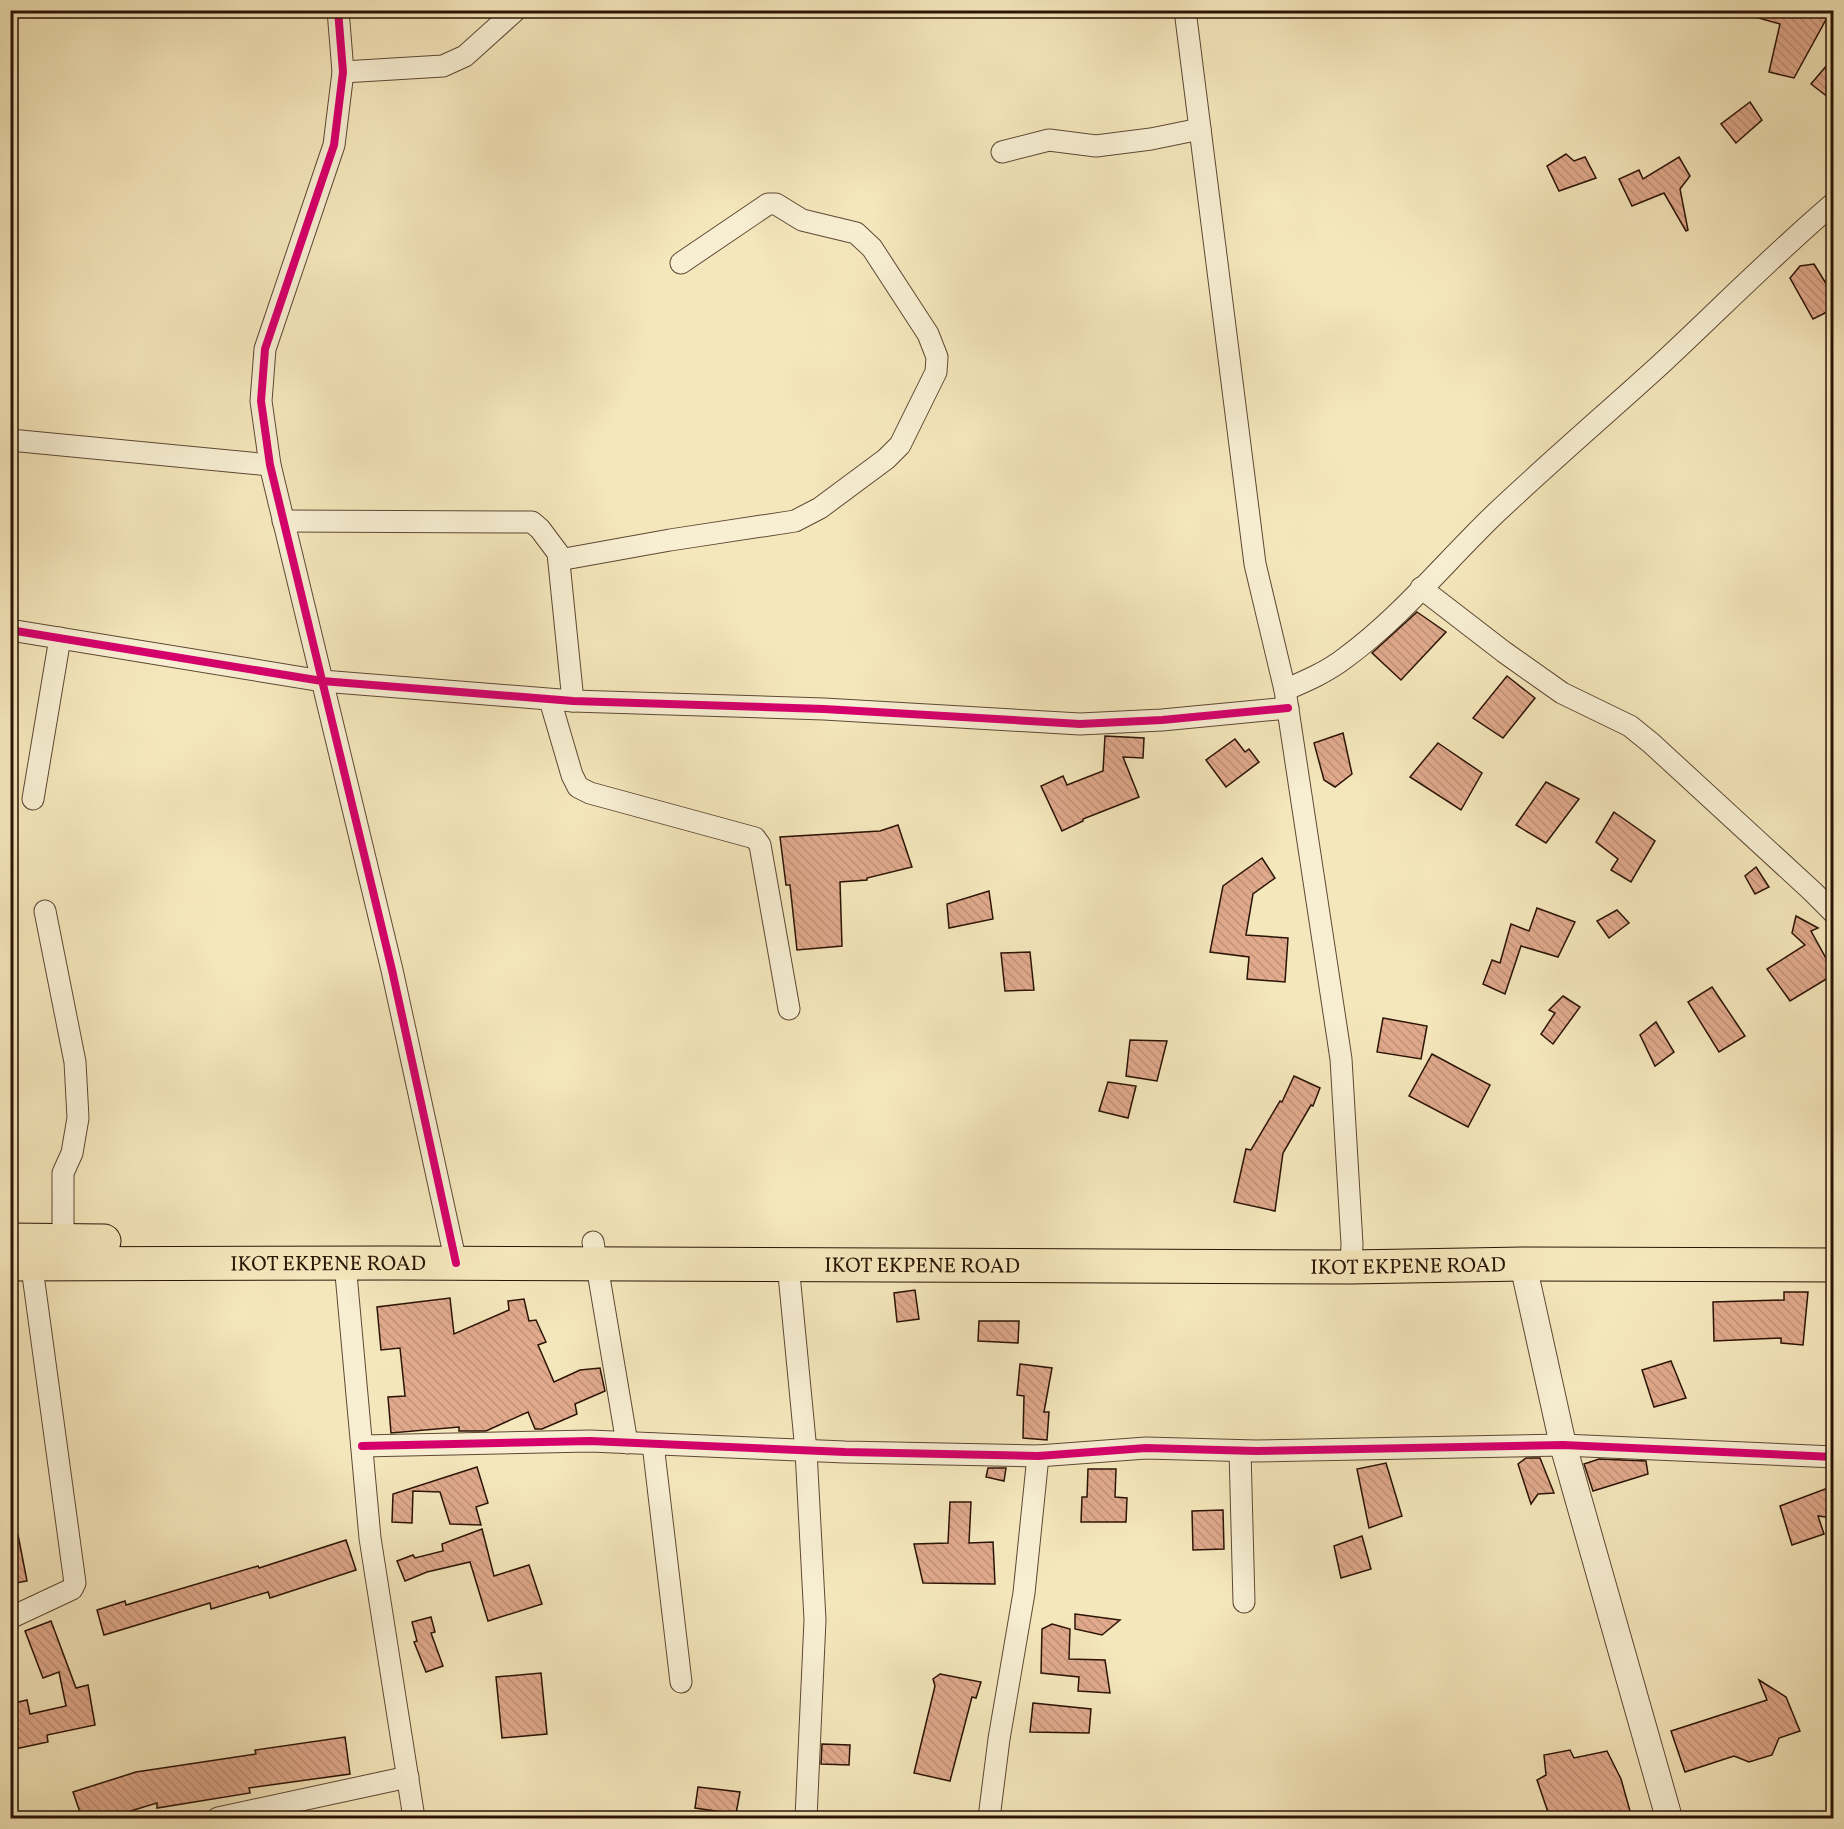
<svg xmlns="http://www.w3.org/2000/svg" width="1844" height="1829" viewBox="0 0 1844 1829" font-family="Vollkorn,serif">
	<defs>
		<pattern id="building-back-hatch" width="6" height="6" patternUnits="userSpaceOnUse" patternTransform="scale(1.5)"><rect width="6" height="6" fill="#e1aa8d"/><path d="M-1 5l2 2M0 0l6 6M5-1l2 2" fill="none" stroke="#c19178"/></pattern>
	</defs>
	<rect width="100%" height="100%" fill="#f5e7bc"/>
	<filter id="stains"><feTurbulence type="fractalNoise" baseFrequency=".00333" numOctaves="4"/><feColorMatrix values="0 0 0 0 .2 0 0 0 0 .09 0 0 0 0 .02 0 0 0 .5 -.17"/></filter>
	<radialGradient id="worn" r=".72"><stop offset=".6" stop-color="#630" stop-opacity="0"/><stop offset="1" stop-color="#630" stop-opacity=".3"/></radialGradient>
	<g fill="url(#building-back-hatch)" stroke="#2b1305" stroke-width="1.5">
		<path d="M1749,10H1820L1829,14L1794,78L1769,72L1780,24L1748,15Z"/>
		<path d="M1833,58V101L1811,84Z"/>
		<path d="M1750,102L1762,120L1736,143L1721,124Z"/>
		<path d="M1566,154L1574,161L1585,157L1596,178L1559,191L1547,166Z"/>
		<path d="M1679,157L1690,176L1680,189L1688,230L1686,231L1664,193L1632,206L1619,179L1639,170L1643,179Z"/>
		<path d="M1814,264L1833,295V309L1813,319L1790,278L1800,266Z"/>
		<path d="M1417,612L1446,632L1401,680L1372,653Z"/>
		<path d="M1507,676L1535,698L1503,738L1473,718Z"/>
		<path d="M1343,733L1352,774L1335,787L1324,780L1314,743Z"/>
		<path d="M1105,736L1144,738L1143,758L1123,757L1139,797L1083,819V821L1062,831L1041,786L1063,776L1067,785L1103,771Z"/>
		<path d="M1235,739L1245,752L1249,749L1259,762L1226,787L1206,760Z"/>
		<path d="M1438,743L1482,773L1461,810L1410,777Z"/>
		<path d="M1546,782L1579,799L1546,843L1516,825Z"/>
		<path d="M1614,812L1655,841L1631,882L1611,870L1618,859L1596,842Z"/>
		<path d="M898,825L912,867L867,878V880L840,882L842,946L797,950L790,885H786L780,837L880,831Z"/>
		<path d="M1262,858L1275,878L1253,894L1246,935L1288,938L1285,982L1247,979L1249,957L1210,952L1223,886Z"/>
		<path d="M1756,867L1769,887L1755,894L1745,876Z"/>
		<path d="M989,891L993,919L949,928L947,904Z"/>
		<path d="M1537,908L1575,922L1558,957L1521,946L1505,994L1483,984L1492,960L1500,963L1511,924L1529,931Z"/>
		<path d="M1617,910L1629,923L1609,938L1597,921Z"/>
		<path d="M1796,916L1818,928L1811,931L1833,971V975L1790,1001L1767,969L1805,945L1792,933Z"/>
		<path d="M1030,952L1034,990L1005,991L1001,953Z"/>
		<path d="M1712,987L1745,1036L1719,1052L1688,1002Z"/>
		<path d="M1563,996L1580,1007L1553,1044L1541,1034L1555,1013L1549,1010Z"/>
		<path d="M1383,1018L1427,1026L1421,1059L1377,1052Z"/>
		<path d="M1656,1022L1674,1052L1655,1066L1640,1035Z"/>
		<path d="M1130,1040L1167,1041L1157,1081L1126,1076Z"/>
		<path d="M1432,1054L1490,1085L1468,1127L1409,1096Z"/>
		<path d="M1294,1076L1320,1088L1313,1106L1311,1105L1283,1153L1275,1211L1234,1202L1246,1149L1251,1150L1280,1101L1282,1102Z"/>
		<path d="M1108,1082L1136,1086L1128,1118L1099,1111Z"/>
		<path d="M915,1290L919,1319L897,1322L894,1293Z"/>
		<path d="M1784,1292H1808L1803,1345L1781,1343V1338L1714,1341L1713,1302L1784,1300Z"/>
		<path d="M450,1298L454,1334L509,1310L508,1301L524,1299L529,1321L536,1320L546,1342L538,1345L554,1382L580,1370L600,1368L605,1391L575,1404L577,1414L542,1429H535L528,1412L486,1431H459V1427L391,1433L388,1397L405,1396L400,1348L381,1350L377,1307Z"/>
		<path d="M979,1321H1019L1018,1343L978,1341Z"/>
		<path d="M1671,1361L1686,1398L1654,1407L1642,1370Z"/>
		<path d="M1020,1364L1052,1368L1044,1412H1049L1047,1440L1023,1438L1024,1396L1017,1395Z"/>
		<path d="M1526,1458H1540L1554,1493L1538,1494L1531,1504L1518,1464Z"/>
		<path d="M1599,1459L1646,1461L1648,1474L1593,1491L1584,1464Z"/>
		<path d="M1386,1463L1402,1516L1369,1528L1357,1469Z"/>
		<path d="M477,1467L488,1503L476,1507L481,1525L450,1524L440,1492L413,1491L412,1523L392,1522L393,1494Z"/>
		<path d="M988,1468H1006L1004,1481L986,1477Z"/>
		<path d="M1088,1469H1116L1115,1497L1127,1498L1126,1522H1081L1082,1497H1087Z"/>
		<path d="M1833,1486V1518L1818,1516L1824,1534L1792,1545L1780,1506Z"/>
		<path d="M950,1502H971L969,1543L993,1542L995,1584L923,1583L914,1544L948,1543Z"/>
		<path d="M1223,1510L1224,1549L1193,1550L1192,1511Z"/>
		<path d="M482,1529L494,1576L529,1565L542,1604L488,1621L470,1562L427,1572L405,1581L397,1561L413,1555L415,1558L443,1551L442,1544Z"/>
		<path d="M10,1535H18L27,1581L10,1584Z"/>
		<path d="M1362,1536L1371,1569L1341,1578L1334,1546Z"/>
		<path d="M346,1540L356,1570L270,1598L268,1592L211,1609L210,1603L104,1635L97,1610L125,1601L126,1605L258,1566L259,1568Z"/>
		<path d="M1075,1614L1120,1620L1102,1635L1075,1629Z"/>
		<path d="M431,1617L435,1632L431,1633L443,1666L426,1672L414,1642L417,1641L412,1622Z"/>
		<path d="M51,1621L76,1688L88,1685L95,1725L47,1735L48,1742L10,1750V1704L27,1700L30,1714L66,1706L59,1672L43,1678L25,1631Z"/>
		<path d="M1052,1624L1070,1629L1069,1659L1105,1660L1110,1693L1078,1691L1079,1677L1041,1673L1042,1629Z"/>
		<path d="M541,1673L547,1734L502,1738L496,1677Z"/>
		<path d="M940,1674L981,1682L976,1698L972,1697L950,1781L914,1773L935,1686L933,1679Z"/>
		<path d="M1759,1680L1786,1697L1800,1731L1779,1738L1772,1755L1749,1762L1734,1756L1685,1772L1671,1731L1767,1700Z"/>
		<path d="M1033,1703L1091,1709L1089,1733L1030,1732Z"/>
		<path d="M345,1737L350,1774L249,1788L250,1793L157,1808V1803L107,1818H82L73,1792L136,1772L256,1754L255,1750Z"/>
		<path d="M822,1744L850,1745L849,1765L821,1764Z"/>
		<path d="M1570,1750L1574,1758L1607,1751L1621,1779L1632,1818H1550L1537,1780L1546,1775L1544,1755Z"/>
		<path d="M698,1787L740,1792L736,1814L695,1808Z"/>
	</g>
	<g fill="none" stroke-linecap="round" stroke-linejoin="round">
		<defs>
			<g id="minor">
				<path d="M338,10L343,72L334,145L265,349L261,401L270,465L392,970L456,1263"/>
				<path d="M1185,10L1255,564L1285,690L1341,1059L1352,1244L1351,1267"/>
				<path d="M343,72L443,66L465,56L516,10"/>
				<path d="M1002,152L1049,140L1096,146L1151,139L1200,129"/>
				<path d="M10,440L270,465"/>
				<path d="M283,521L532,522L540,529L558,553L573,701"/>
				<path d="M559,560L670,540L795,521L820,508L886,459L900,445L936,372L937,357L928,334L872,248L856,233L802,220L776,204H768L681,263"/>
				<path d="M1421,588L1504,652L1562,693L1630,726L1651,743L1812,891L1834,913"/>
				<path d="M10,630L322,681L573,701L824,709L1080,724L1162,720L1288,708"/>
				<path d="M1285,690C1306,681 1327,672 1345,658C1401,617 1446,561 1496,513C1550,462 1606,414 1661,364C1719,310 1774,254 1834,203"/>
				<path d="M550,700L572,775L578,787L590,793L755,838L760,845L789,1009"/>
				<path d="M33,799L60,638"/>
				<path d="M45,911L75,1062L78,1118L72,1153L63,1173V1251"/>
				<path d="M593,1242L627,1443"/>
				<path d="M345,1263L370,1538L414,1818"/>
				<path d="M788,1264L806,1451L815,1620L806,1818"/>
				<path d="M653,1444L681,1682"/>
				<path d="M362,1446L590,1441L845,1452L1038,1456L1146,1448L1256,1451L1563,1445L1834,1457"/>
				<path d="M1240,1451L1244,1602"/>
				<path d="M10,1618L72,1589L75,1583L30,1253"/>
				<path d="M218,1818L408,1777"/>
				<path d="M989,1818L999,1739L1024,1593L1038,1456"/>
			</g>
			<path id="tertiary" d="M1523,1264L1563,1445L1669,1818"/>
			<g id="trunk">
				<path d="M10,1240L104,1241"/>
				<path id="s1" d="M10,1264L395,1263L1351,1267L1523,1264L1834,1265"/>
			</g>
		</defs>
		<use href="#minor" stroke="#5e4833" stroke-width="23"/>
		<use href="#tertiary" stroke="#5e4833" stroke-width="28"/>
		<use href="#trunk" stroke="#2b1305" stroke-width="35"/>
		<use href="#minor" stroke="#f8efd3" stroke-width="21"/>
		<use href="#tertiary" stroke="#f8efd3" stroke-width="26"/>
		<use href="#trunk" stroke="#f5e7bc" stroke-width="33"/>
		<defs>
			<g id="cycleway">
				<path d="M338,10L343,72L334,145L265,349L261,401L270,465L392,970L456,1263"/>
				<path d="M10,630L322,681L573,701L824,709L1080,724L1162,720L1288,708"/>
				<path d="M362,1446L590,1441L845,1452L1038,1456L1146,1448L1256,1451L1563,1445L1834,1457"/>
			</g>
		</defs>
		<use href="#cycleway" stroke="#f8efd3" stroke-width="11"/>
		<use href="#cycleway" stroke="#d6006c" stroke-width="8"/>
	</g>
	<g text-anchor="middle" stroke-width="4.5" stroke-linejoin="round" paint-order="stroke">
		<g font-size="21" fill="#2b1305" stroke="#f8efd3">
			<text dy="7" stroke="none"><textPath href="#s1" startOffset="318">IKOT EKPENE ROAD</textPath></text>
			<text dy="7" stroke="none"><textPath href="#s1" startOffset="912">IKOT EKPENE ROAD</textPath></text>
			<text dy="7" stroke="none"><textPath href="#s1" startOffset="1398">IKOT EKPENE ROAD</textPath></text>
		</g>
	</g>
	<rect width="1844" height="1829" fill="none" stroke="#f5e7bc" stroke-width="36"/>
	<rect x="12" y="12" width="1820" height="1805" fill="none" stroke="#2b1305" stroke-width="3"/>
	<rect x="18" y="18" width="1808" height="1793" fill="none" stroke="#2b1305" stroke-width="1.5"/>
	<rect width="100%" height="100%" filter="url(#stains)"/>
	<rect width="100%" height="100%" fill="url(#worn)"/>
</svg>
